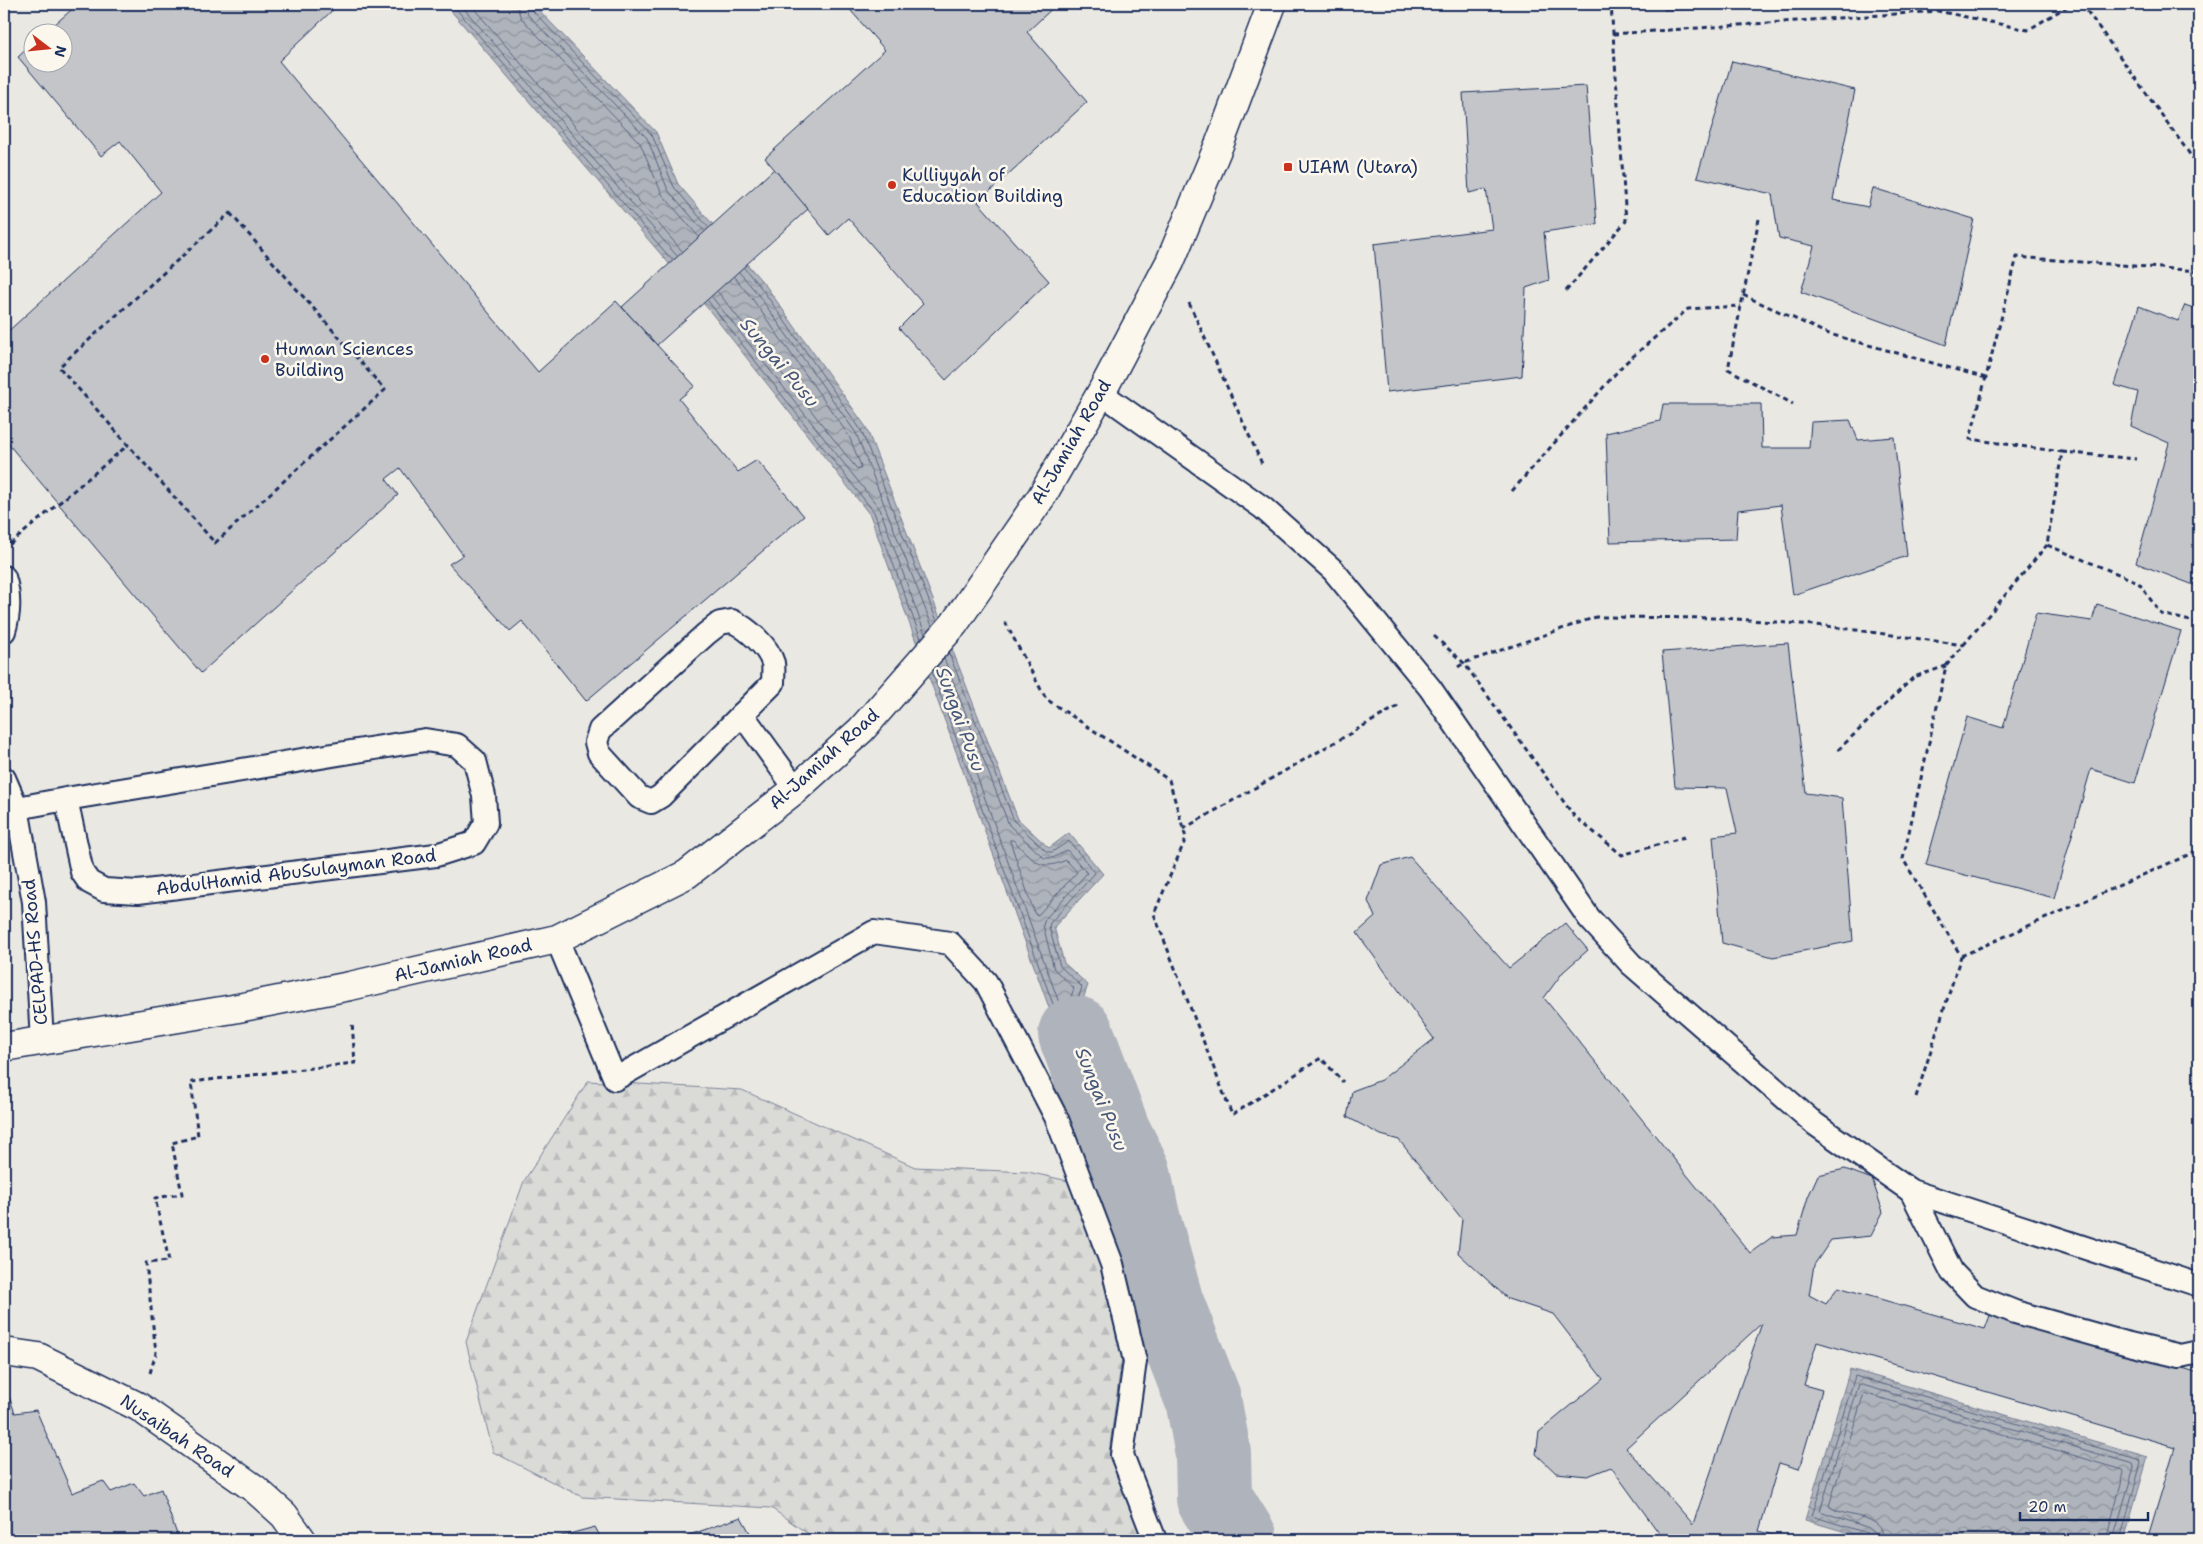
<svg xmlns="http://www.w3.org/2000/svg" width="2203" height="1544" viewBox="0 0 2203 1544" font-family="'Shantell Sans',sans-serif">
	<defs>
		<pattern id="forest-firs" width="22" height="20" patternUnits="userSpaceOnUse" patternTransform="scale(1.25)"><rect width="22" height="20" fill="#dadad7"/><path d="M5 1l3.5 6h-7zM16 11l3.5 6h-7z" fill="#babbbb"/></pattern>
		<pattern id="water-waves" width="16" height="10" patternUnits="userSpaceOnUse" patternTransform="scale(1.25)"><rect width="16" height="10" fill="#afb3bb"/><path d="M0 5q4-4 8 0t8 0" fill="none" stroke="#8e929b"/></pattern>
	</defs>
	<rect width="100%" height="100%" fill="#fbf7ec"/>
	<filter id="ink" filterUnits="userSpaceOnUse"><feTurbulence type="fractalNoise" baseFrequency=".02" numOctaves="2"/><feDisplacementMap in="SourceGraphic" scale="10" xChannelSelector="R" yChannelSelector="G"/><feConvolveMatrix kernelMatrix="1 2 1 2 8 2 1 2 1" color-interpolation-filters="sRGB"/></filter>
	<g filter="url(#ink)">
		<path fill="#eae8e2" fill-rule="evenodd" d="M4,4H2199V1540H4ZM32,32H62V62H32Z"/>
		<path fill="url(#forest-firs)" stroke="#7a849a" d="M588,1081L742,1090L915,1167L1028,1172L1109,1190L1131,1291L1109,1453L1148,1540H817L771,1508L582,1497L493,1452L466,1342L524,1181Z"/>
		<g fill="url(#water-waves)" stroke="#747e96">
			<path d="M445,4H533L656,132L678,184L766,286L866,427L1018,819L1049,848L1069,833L1103,874L1054,927L1064,963L1088,985L1075,1022L1125,1123L1099,1145L870,515L709,310Z"/>
			<path d="M1850,1369L2148,1457L2124,1540H1873L1805,1520Z"/>
		</g>
		<g fill="none" stroke-linecap="round" stroke-linejoin="round">
			<g stroke="#566483" stroke-width="1">
				<path d="M452,4L672,260"/>
				<path d="M460,4L677,256"/>
				<path d="M470,4L682,251"/>
				<path d="M516,4L521,18L640,143L662,194L698,236"/>
				<path d="M524,4L527,14L647,138L668,190L704,231"/>
				<path d="M530,4L531,9L652,135L674,187L708,227"/>
				<path d="M744,268L762,289L861,430L937,621"/>
				<path d="M739,272L757,293L856,433L932,626"/>
				<path d="M718,292L857,469H860L861,466L849,436L751,297L734,277"/>
				<path d="M712,297L880,509L925,634"/>
				<path d="M708,301L874,512L921,639"/>
				<path d="M937,666L1062,1011L1066,1012L1074,988L1054,969L1043,925L1045,919L1087,873L1067,850L1053,858H1044L1009,825L944,658"/>
				<path d="M932,672L1100,1133L1103,1134L1118,1120L1070,1024L1082,987L1060,966L1049,927L1050,923L1095,873L1069,841L1052,852H1047L1014,821L949,653"/>
				<path d="M1010,840H1013C1033,859 1038,873 1066,860L1077,872L1038,915L1035,914Z"/>
				<path d="M1094,1091L1097,1092L1110,1118L1106,1124L1103,1122L1093,1094Z"/>
				<path d="M1870,1540L1867,1533L1812,1516L1855,1376L2140,1460L2141,1463L2120,1540"/>
				<path d="M1876,1540L1875,1533L1869,1528L1820,1511L1859,1384L2133,1464L2134,1467L2113,1540"/>
				<path d="M1884,1540C1883,1511 1845,1520 1829,1506L1864,1393L2123,1470L2124,1472L2106,1540"/>
			</g>
			<path stroke="#afb3bb" stroke-width="76" d="M1076,1034L1113,1133L1133,1173L1142,1217L1166,1304L1203,1399L1213,1453L1214,1498L1240,1540"/>
		</g>
		<g fill="#c3c5c9" stroke="#1b2f5e" fill-rule="evenodd">
			<path d="M78,4H339L279,61L538,372L616,301L695,386L679,399L738,472L757,460L804,516L586,701L522,621L510,631L449,564L463,555L400,468L386,479L398,495L201,673L4,439V335L161,192L120,141L101,156L18,57L32,44V62H62V32H46Z"/>
			<path d="M845,4H1057L1027,32L1087,102L978,202L1049,281L946,380L899,328L923,304L848,218L829,235L765,158L885,50Z"/>
			<path d="M1664,4H1718L1716,9L1664,10Z"/>
			<path d="M1732,61L1855,90L1833,200L1868,207L1873,188L1974,219L1946,345L1801,292L1814,246L1779,238L1772,194L1697,177Z"/>
			<path d="M1586,86L1597,224L1544,232L1549,280L1526,288L1522,376L1387,392L1374,244L1492,229L1486,189L1469,193L1463,93Z"/>
			<path d="M774,169L808,209L657,345L622,307Z"/>
			<path d="M2185,305L2199,310V587L2136,563L2169,443L2131,426L2138,392L2114,385L2139,306L2178,321Z"/>
			<path d="M1663,404H1761L1762,448H1809L1811,422L1850,420L1858,440L1894,437L1907,556L1793,595L1781,505L1738,510L1736,539L1610,542L1606,433L1660,421Z"/>
			<path d="M2097,604L2181,631L2135,783L2091,769L2054,898L1926,865L1967,717L2003,728L2036,613L2092,621Z"/>
			<path d="M1788,643L1806,793L1842,798L1853,941L1773,957L1722,943L1713,836L1737,833L1727,788L1675,787L1662,652Z"/>
			<path d="M1410,857L1509,968L1565,923L1588,950L1563,972L1544,998L1750,1253L1772,1237L1797,1235L1808,1197L1818,1175L1845,1169L1872,1179L1883,1212L1871,1236L1831,1240L1814,1265L1809,1295L1826,1304L1838,1287L1985,1329L1992,1310L2199,1373V1438L2194,1447L2199,1449V1540H2147L2175,1447L1817,1342L1804,1385L1822,1390L1799,1469L1779,1463L1759,1531L1789,1540H1664L1611,1467L1588,1476L1556,1473L1536,1454L1539,1432L1603,1379L1553,1314L1508,1299L1458,1253L1462,1219L1399,1140L1381,1135L1347,1117L1352,1091L1381,1080L1434,1039L1357,933L1375,917L1368,901L1381,865ZM1762,1323L1693,1524L1626,1448Z"/>
			<path d="M7,1391L15,1413L36,1410L72,1493L103,1481L111,1492L134,1483L144,1496L161,1489L179,1540H4V1393Z"/>
			<path d="M741,1517L754,1540H675Z"/>
			<path d="M595,1527L602,1540H547Z"/>
		</g>
		<g fill="none" stroke-linecap="round" stroke-linejoin="round">
			<defs>
				<g id="lane">
					<path d="M1101,393L1263,508L1333,570L1430,688L1589,918L1631,964L1815,1124L1911,1191L2199,1285"/>
					<path d="M4,577C10,596 10,612 4,631"/>
					<path d="M732,621C747,628 768,646 773,663C774,669 773,677 773,683L661,796L651,802L639,797L599,753L596,742L600,730L706,634L720,623Z"/>
					<path d="M742,714L796,789"/>
					<path d="M4,778L17,808L34,902L42,1041"/>
					<path d="M17,808L66,799L375,748L425,740L457,745L475,761L484,796L486,823L474,843L436,855L138,892L104,890L89,882L82,872L66,799"/>
					<path d="M557,939L615,1079L874,932L950,943L986,982L1057,1119L1112,1264L1135,1361L1122,1455L1155,1540"/>
					<path d="M1911,1191L1952,1272L1975,1296L2015,1312L2125,1343L2180,1356L2199,1352"/>
				</g>
				<path id="street" d="M4,1352L38,1357L139,1407L255,1489L284,1515L302,1540"/>
				<path id="secondary" d="M4,1047L233,1009L350,986L557,939L687,874L796,789L861,730L954,624L1042,496L1101,393L1170,262L1221,140L1272,4"/>
			</defs>
			<use href="#lane" stroke="#1b2f5e" stroke-width="26"/>
			<use href="#street" stroke="#1b2f5e" stroke-width="31"/>
			<use href="#secondary" stroke="#1b2f5e" stroke-width="31"/>
			<g stroke="#1b2f5e" stroke-width="3" stroke-dasharray="5 4" stroke-linecap="butt">
				<path d="M2082,4L2199,167"/>
				<path d="M1613,34L1938,11L2028,30L2071,4"/>
				<path d="M230,213L385,390L215,543L59,367Z"/>
				<path d="M1759,219L1728,369L1793,404"/>
				<path d="M2199,271L2017,257L1970,439L2062,452L2047,545L2138,582L2161,614L2199,623"/>
				<path d="M1566,291L1626,221L1611,4"/>
				<path d="M1743,295L1826,333L1986,378"/>
				<path d="M1189,303L1263,466"/>
				<path d="M2062,452L2136,459"/>
				<path d="M1512,491L1623,365L1688,309L1741,306"/>
				<path d="M10,544L128,445"/>
				<path d="M1005,622L1046,699L1169,780L1186,838L1154,914L1232,1115L1321,1058L1343,1082"/>
				<path d="M1434,636L1464,663L1574,816L1622,855L1685,837"/>
				<path d="M1458,667L1464,663L1596,617L1723,618L1827,626L1964,645"/>
				<path d="M1838,750L1914,677L1946,666"/>
				<path d="M1183,829L1400,705"/>
				<path d="M1961,956L2199,850"/>
				<path d="M1916,1097L1961,956L1903,859L1946,666L2047,545"/>
				<path d="M150,1373L156,1353L146,1263L169,1261L155,1198L182,1194L172,1143L198,1136L191,1082L355,1063L352,1022"/>
			</g>
			<use href="#lane" stroke="#fbf7ec" stroke-width="22"/>
			<use href="#street" stroke="#fbf7ec" stroke-width="28"/>
			<use href="#secondary" stroke="#fbf7ec" stroke-width="28"/>
		</g>
	</g>
	<g fill="#c8321e" stroke="#fbf7ec" stroke-width="2">
		<rect x="1283" y="162" width="10" height="10" rx="2.5"/>
		<circle cx="892" cy="185" r="5"/>
		<circle cx="265" cy="359" r="5"/>
	</g>
	<g text-anchor="middle" stroke-width="5" stroke-linejoin="round" paint-order="stroke">
		<g font-size="18" fill="#1b2f5e" stroke="#fbf7ec" text-anchor="start">
			<text x="1298" y="173">UIAM (Utara)</text>
			<text x="902" y="181">Kulliyyah of<tspan x="902" dy="21">Education Building</tspan></text>
			<text x="275" y="355">Human Sciences<tspan x="275" dy="21">Building</tspan></text>
		</g>
		<g font-size="18" fill="#1b2f5e" stroke="#fbf7ec">
			<text transform="translate(1071 442) rotate(-60)" y="6">Al-Jamiah Road</text>
			<text transform="translate(824 759) rotate(-42)" y="6">Al-Jamiah Road</text>
			<text transform="translate(296 872) rotate(-7)" y="6">AbdulHamid AbuSulayman Road</text>
			<text transform="translate(35 952) rotate(-95)" y="6">CELPAD-HS Road</text>
			<text transform="translate(463 960) rotate(-13)" y="6">Al-Jamiah Road</text>
			<text transform="translate(177 1436) rotate(34)" y="6">Nusaibah Road</text>
		</g>
		<g font-size="19" font-style="italic" fill="#47577a" stroke="#fbf7ec">
			<text transform="translate(780 362) rotate(50)" y="7">Sungai Pusu</text>
			<text transform="translate(961 719) rotate(70)" y="7">Sungai Pusu</text>
			<text transform="translate(1102 1099) rotate(68)" y="7">Sungai Pusu</text>
		</g>
	</g>
	<rect width="2203" height="1544" fill="none" stroke="#fbf7ec" stroke-width="20"/>
	<rect x="10" y="10" width="2183" height="1524" fill="none" stroke="#1b2f5e" stroke-width="2" filter="url(#ink)"/>
	<g transform="translate(48 48) rotate(106)"><circle r="24" fill="#fbf7ec" stroke="#a1a7b3"/>
	<path d="M0-4L9 19L0 12L-9 19Z" fill="#c8321e"/>
	<text y="-8" font-size="14" font-weight="bold" text-anchor="middle" fill="#1b2f5e">N</text>
	</g>
	<path d="M2020 1512v8h128v-8" fill="none" stroke="#1b2f5e" stroke-width="2.5"/>
	<text x="2028" y="1512" font-size="15" fill="#1b2f5e" stroke="#fbf7ec" stroke-width="4" paint-order="stroke">20 m</text>
</svg>
